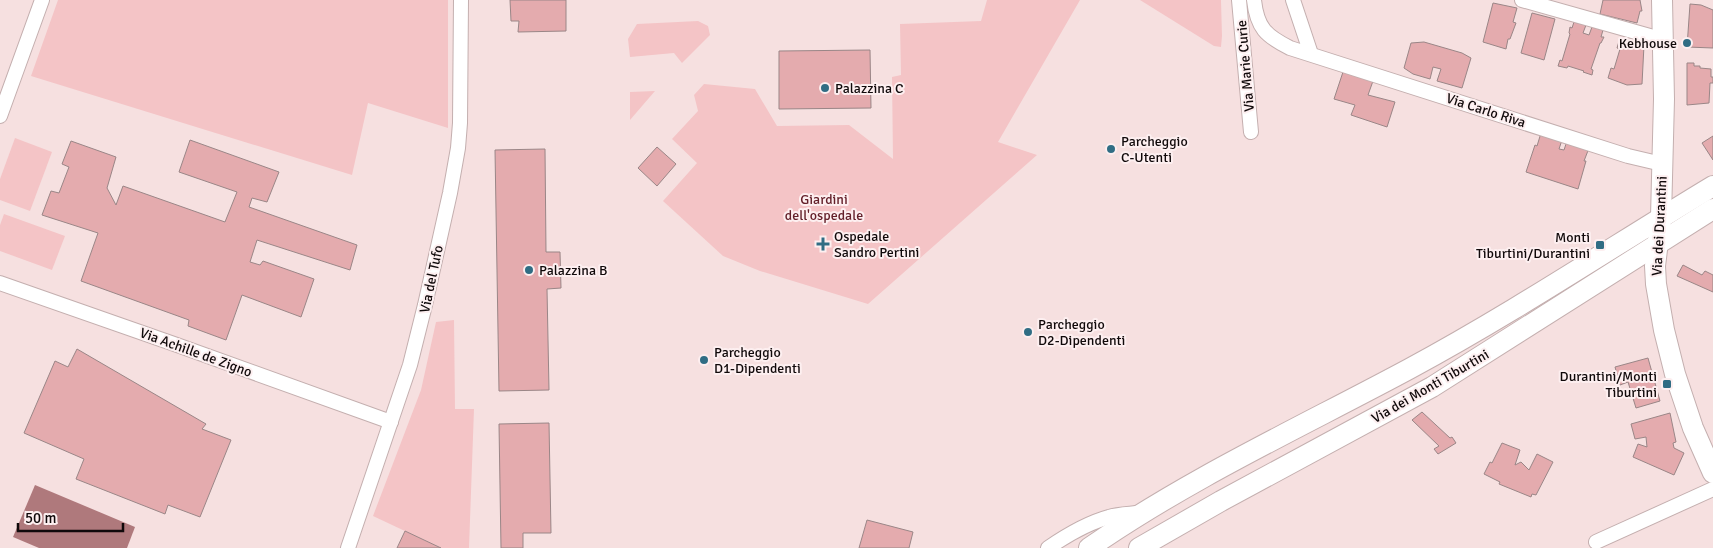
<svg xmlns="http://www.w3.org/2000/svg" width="1713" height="548" viewBox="0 0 1713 548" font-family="Signika,sans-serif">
	<rect width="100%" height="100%" fill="#f6e0e0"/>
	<g fill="#f4c4c6">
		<path d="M58,0H448V128L368,103L352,175L31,76Z"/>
		<path d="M987,0H1080L998,142L1037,155L868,304L760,271L723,256L663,201L697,163L672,139L698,111L694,95L704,84L755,89L777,126L849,125L893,159L892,77L901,75L900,24L981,21Z"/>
		<path d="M1140,0H1221L1222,36L1221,47L1214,46Z"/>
		<path d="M698,21L708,26L710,35L682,63L674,53L630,57L628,39L637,24Z"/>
		<path d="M655,91L630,120V92Z"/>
		<path d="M15,138L52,152L30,211L0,200V179Z"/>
		<path d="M4,214L65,236L52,270L0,251V225Z"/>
		<path d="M454,320L455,409H474L469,548H441L373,516L421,390L436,322Z"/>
	</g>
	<path fill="#af797c" d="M35,485L135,527L127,548H39L13,537Z"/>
	<g fill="#e4abae" stroke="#9a8687">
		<path d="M510,0H566V31L518,32L519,21H511Z"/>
		<path d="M1603,0H1640L1642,11H1640L1637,23L1600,14Z"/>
		<path d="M1493,3L1517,8L1513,22L1516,23L1510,39H1508L1506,49L1483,42Z"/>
		<path d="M1690,4L1701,5L1713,10V48L1687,47Z"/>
		<path d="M1532,13L1555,19L1544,60L1521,53Z"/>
		<path d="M1574,22L1586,25L1583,33L1589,35L1592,27L1603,30L1601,37H1604L1601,43H1600L1591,69L1593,70L1592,75L1583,72L1584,71L1568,66L1567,68L1558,66L1560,60L1562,61L1570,34L1569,33L1570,27L1572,28Z"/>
		<path d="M1620,38L1644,45L1642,84L1627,85L1608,78L1611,68L1614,69L1620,49L1617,48Z"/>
		<path d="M1424,42L1462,53L1471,58L1462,88L1437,81L1441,69L1433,67L1430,79L1413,74L1404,68L1411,43Z"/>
		<path d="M870,50L871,108L779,109V51Z"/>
		<path d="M1687,63H1694V66H1700V68L1711,69V77H1713V83H1710L1709,103L1687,105Z"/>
		<path d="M1343,72L1373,81L1368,95L1395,102L1387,127L1351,115L1355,105L1334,99Z"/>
		<path d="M1541,133L1562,140L1559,149L1564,150L1567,141L1589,148L1584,161H1586L1578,189L1526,172L1535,145L1537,146Z"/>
		<path d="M1713,136V160L1702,143Z"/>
		<path d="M190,140L279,172L267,202L252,198L249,207L357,245L350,270L257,240L250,262L260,265L263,261L314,279L301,317L242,295L226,340L188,326L189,320L81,281L98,233L42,215L51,191L59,193L69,167L62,164L71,141L116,157L107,188L116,205L123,186L225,222L237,192L179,172Z"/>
		<path d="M657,147L676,164L657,186L638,168Z"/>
		<path d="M545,149L546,252H560L561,288L547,289L549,390L499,391L495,150Z"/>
		<path d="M1683,265L1702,275L1705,271L1713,275V292L1677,276Z"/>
		<path d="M77,349L206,424L202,429L231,440L200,517L168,505L165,514L76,479L84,459L24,433L55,361L68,367Z"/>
		<path d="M1648,358L1660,401L1636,408L1628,382L1620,385L1615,367Z"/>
		<path d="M1422,412L1450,438L1452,437L1456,443L1438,454L1434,449L1439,446L1412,420Z"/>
		<path d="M1670,413L1676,442L1673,443L1674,448L1684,453L1674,475L1633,457L1638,444L1647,447L1646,437L1635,439L1631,424Z"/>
		<path d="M549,423L551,533H523V548H501L499,424Z"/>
		<path d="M1502,443L1520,450L1515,465L1521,462L1529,470L1537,454L1553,462L1536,495L1532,494L1531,497L1499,484L1500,482L1484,474L1490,462L1492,463Z"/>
		<path d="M867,520L913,532L909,548H859Z"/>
		<path d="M405,531L441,548H397Z"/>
	</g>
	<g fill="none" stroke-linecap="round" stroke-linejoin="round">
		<defs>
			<g id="street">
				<path d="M1239,0L1251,132"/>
				<path d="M1254,0C1257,28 1266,36 1290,48L1628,156L1662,164"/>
				<path d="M1293,0L1311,54"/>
				<path d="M1522,0L1664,40"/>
				<path d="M0,116L42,0"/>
				<path d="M0,283L177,345L391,422"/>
				<path d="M1596,542L1713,489"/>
				<path d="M348,548L410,365L425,305L450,193L458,148L460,123L461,0"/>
				<path d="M1048,548C1067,535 1087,523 1109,517C1118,514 1128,514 1137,513"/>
			</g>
			<g id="secondary">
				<path d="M1662,0L1664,99L1661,217L1655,266L1656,284L1664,330L1675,374L1693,428L1713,473"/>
				<path d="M1089,548C1190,478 1301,427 1409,369C1513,313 1612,247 1713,186"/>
				<path d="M1139,548L1221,501L1432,387L1713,209"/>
			</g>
		</defs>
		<use href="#street" stroke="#c4afaf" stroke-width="16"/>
		<use href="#secondary" stroke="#c4afaf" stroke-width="22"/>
		<use href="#street" stroke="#fff" stroke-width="14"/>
		<use href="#secondary" stroke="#fff" stroke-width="20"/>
	</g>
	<g fill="#306d84" stroke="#fdeff0" stroke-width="2">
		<circle cx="1687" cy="43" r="5"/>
		<circle cx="825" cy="88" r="5"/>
		<circle cx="1111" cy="149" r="5"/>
		<path d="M820.5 236.5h5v5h5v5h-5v5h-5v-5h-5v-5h5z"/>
		<rect x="1595" y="240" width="10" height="10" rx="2.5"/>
		<circle cx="529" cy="270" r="5"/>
		<circle cx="1028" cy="332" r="5"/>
		<circle cx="704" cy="360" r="5"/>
		<rect x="1662" y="379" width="10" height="10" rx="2.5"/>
	</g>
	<g text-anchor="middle" stroke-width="4" stroke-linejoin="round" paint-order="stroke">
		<g font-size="14" fill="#10090a" stroke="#fdeff0" text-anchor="start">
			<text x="1677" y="48" text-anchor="end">Kebhouse</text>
			<text x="835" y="93">Palazzina C</text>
			<text x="1121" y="146">Parcheggio<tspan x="1121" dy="16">C-Utenti</tspan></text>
			<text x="834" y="241">Ospedale<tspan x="834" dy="16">Sandro Pertini</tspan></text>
			<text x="1590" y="242" text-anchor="end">Monti<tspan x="1590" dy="16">Tiburtini/Durantini</tspan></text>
			<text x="539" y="275">Palazzina B</text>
			<text x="1038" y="329">Parcheggio<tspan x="1038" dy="16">D2-Dipendenti</tspan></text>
			<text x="714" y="357">Parcheggio<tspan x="714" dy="16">D1-Dipendenti</tspan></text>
			<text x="1657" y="381" text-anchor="end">Durantini/Monti<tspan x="1657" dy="16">Tiburtini</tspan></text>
		</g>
		<g font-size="14" fill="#10090a" stroke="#fdeff0">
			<text transform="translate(1245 66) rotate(-95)" y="5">Via Marie Curie</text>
			<text transform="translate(1486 110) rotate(18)" y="5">Via Carlo Riva</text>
			<text transform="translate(1659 226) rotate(-87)" y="5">Via dei Durantini</text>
			<text transform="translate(431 279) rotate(-78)" y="5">Via del Tufo</text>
			<text transform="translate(196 352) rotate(20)" y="5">Via Achille de Zigno</text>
			<text transform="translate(1430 386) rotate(-30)" y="5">Via dei Monti Tiburtini</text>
		</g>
		<g font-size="14" fill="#64202a" stroke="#fdeff0">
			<text x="824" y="204">Giardini<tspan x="824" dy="16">dell'ospedale</tspan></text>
		</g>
	</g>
	<path d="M18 523v8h105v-8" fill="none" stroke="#10090a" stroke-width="2.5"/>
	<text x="25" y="523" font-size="15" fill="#10090a" stroke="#fdeff0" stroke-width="4" paint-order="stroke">50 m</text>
</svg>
